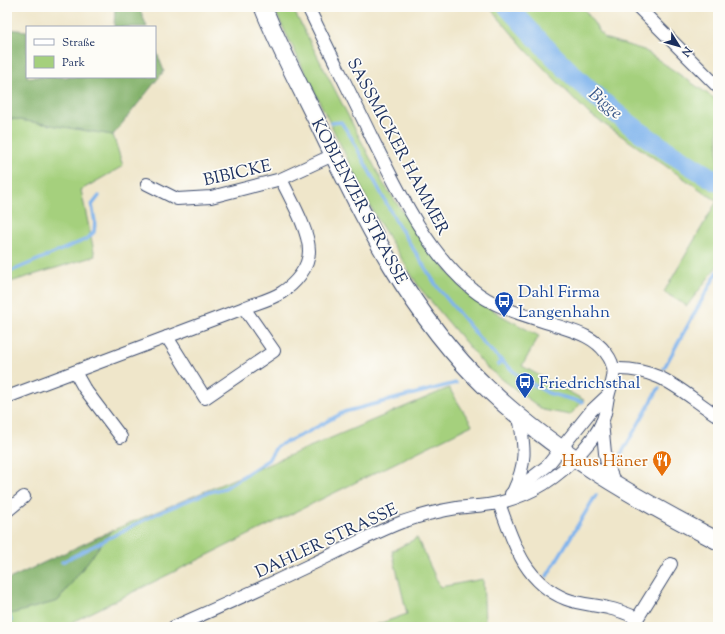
<svg xmlns="http://www.w3.org/2000/svg" width="725" height="634" viewBox="0 0 725 634" font-family="'Sorts Mill Goudy',serif">
	<rect width="100%" height="100%" fill="#fdfcf7"/>
	<filter id="ink" filterUnits="userSpaceOnUse"><feTurbulence type="fractalNoise" baseFrequency=".025" numOctaves="2"/><feDisplacementMap in="SourceGraphic" scale="8" xChannelSelector="R" yChannelSelector="G"/><feConvolveMatrix kernelMatrix="1 2 1 2 8 2 1 2 1" color-interpolation-filters="sRGB"/></filter>
	<filter id="wash" filterUnits="userSpaceOnUse"><feTurbulence type="fractalNoise" baseFrequency=".012" numOctaves="4" result="noise"/><feDisplacementMap in="SourceGraphic" scale="16" xChannelSelector="R" yChannelSelector="G"/><feGaussianBlur stdDeviation="0.9" result="paint"/><feColorMatrix in="noise" values="0 0 0 0 0 0 0 0 0 0 0 0 0 0 0 0 0 1.4 0 .05"/><feComposite in="paint" operator="in"/></filter>
	<g filter="url(#wash)">
		<rect width="100%" height="100%" fill="#efe6ca"/>
		<g fill="#a5d07d" stroke="#60806e">
			<path d="M273,7H292L383,183L427,247L466,292L502,316L539,336L522,366L584,400L570,415L543,410L486,367L419,287L376,217Z"/>
			<path d="M489,7H583L604,38L644,50L718,101V265L687,306L664,292L717,201L588,113L527,51Z"/>
			<path d="M7,118L113,135L123,166L81,190L95,256L7,283Z"/>
			<path d="M449,388L472,425L62,627H7V615L58,601L111,531Z"/>
			<path d="M417,538L440,587L483,579L485,623L477,627H370L407,614L392,551Z"/>
		</g>
		<g fill="#84b26c" stroke="#507065">
			<path d="M115,7H139L147,27H114Z"/>
			<path d="M7,29L27,31V77H155V48L164,71L113,135L7,118Z"/>
			<path d="M111,531L58,601L7,615V580Z"/>
		</g>
		<g fill="none" stroke-linecap="round" stroke-linejoin="round">
			<g stroke="#7fb4ed" stroke-width="3.5">
				<path d="M331,123L341,122L351,137L397,223L438,288L486,346L502,361"/>
				<path d="M7,273L87,239L94,232L95,222L92,205L99,196"/>
				<path d="M498,365L502,361L520,377L548,393L582,402"/>
				<path d="M664,368L718,271"/>
				<path d="M616,463L659,388"/>
				<path d="M62,562L156,514L206,493L225,488L268,460L277,446L306,433L344,412L456,383"/>
				<path d="M547,576L596,495"/>
				<path d="M7,608L11,621L9,627"/>
			</g>
			<path stroke="#7fb4ed" stroke-width="20" d="M508,7C541,43 574,79 612,110C645,138 681,160 718,182"/>
		</g>
	</g>
	<g filter="url(#ink)">
		<g fill="none" stroke-linecap="round" stroke-linejoin="round">
			<defs>
				<g id="minor">
					<path d="M638,7L718,87"/>
					<path d="M147,184L177,199L211,197L281,179L333,155"/>
					<path d="M167,337L205,398L274,351L244,308"/>
					<path d="M614,369C661,367 681,392 718,416"/>
					<path d="M75,372L84,388L121,437"/>
					<path d="M7,397L244,308C255,303 270,300 281,293C295,284 309,268 309,251C309,230 290,198 281,179"/>
					<path d="M602,422L605,453L607,464L615,484"/>
					<path d="M513,492C527,463 525,448 519,417"/>
					<path d="M511,494L547,466L591,411L608,395"/>
					<path d="M499,503C513,542 524,582 566,599C579,604 595,605 608,608C618,610 628,614 637,618"/>
					<path d="M7,511L24,497"/>
					<path d="M174,627C220,607 266,586 312,564C342,550 371,534 402,522C419,516 438,511 457,508C471,506 485,506 498,503C532,495 559,477 581,452C589,443 597,434 602,422C606,414 606,406 608,397C612,380 619,370 606,353C593,335 572,331 552,324C524,315 495,308 472,289C426,251 398,190 372,138C351,94 329,51 308,7"/>
					<path d="M632,627L671,564"/>
				</g>
				<path id="secondary" d="M263,7C279,47 300,86 319,125C364,220 411,316 488,389C555,453 637,499 718,541"/>
			</defs>
			<use href="#minor" stroke="#3b4a6e" stroke-width="14"/>
			<use href="#secondary" stroke="#3b4a6e" stroke-width="19"/>
			<use href="#minor" stroke="#fff" stroke-width="12"/>
			<use href="#secondary" stroke="#fff" stroke-width="17"/>
		</g>
	</g>
	<defs>
		<symbol id="bus-pin" viewBox="-11 -11 22 30"><path d="M0 17L-7.5 6A9.5 9.5 0 1 1 7.5 6Z" fill="#1a4fb4" stroke="#fdfcf7"/><path d="M-5-6H5V4H4V6H2V4H-2V6H-4V4H-5ZM-3.5-4V0h7V-4ZM-3.5 1.2v1.5H-2V1.2ZM2 1.2v1.5H3.5V1.2Z" fill="#fff"/></symbol>
		<symbol id="restaurant-pin" viewBox="-11 -11 22 30"><path d="M0 17L-7.5 6A9.5 9.5 0 1 1 7.5 6Z" fill="#e8710a" stroke="#fdfcf7"/><path d="M-5-6h1v4h1v-4h1v4h1v-4h1v5L-1.5 .5V6h-2V.5L-5-1ZM5-6V6H3V1.5H1.5Q1.5-4 5-6Z" fill="#fff"/></symbol>
	</defs>
	<g fill-rule="evenodd">
		<use href="#bus-pin" x="493" y="290" width="22" height="30"/>
		<use href="#bus-pin" x="514" y="371" width="22" height="30"/>
		<use href="#restaurant-pin" x="651" y="449" width="22" height="30"/>
	</g>
	<g text-anchor="middle" stroke-width="3.5" stroke-linejoin="round" paint-order="stroke">
		<g font-size="17" fill="#1b2f5e" stroke="#fdfcf7">
			<text transform="translate(399 146) rotate(62)" y="6">SASSMICKER HAMMER</text>
			<text transform="translate(237 172) rotate(-13)" y="6">BIBICKE</text>
			<text transform="translate(360 201) rotate(62)" y="6">KOBLENZER STRASSE</text>
			<text transform="translate(326 540) rotate(-25)" y="6">DAHLER STRASSE</text>
		</g>
		<g font-size="17" fill="#164399" stroke="#fdfcf7" text-anchor="start">
			<text x="518" y="297">Dahl Firma<tspan x="518" dy="20">Langenhahn</tspan></text>
			<text x="539" y="388">Friedrichsthal</text>
		</g>
		<g font-size="17" fill="#c56008" stroke="#fdfcf7" text-anchor="end">
			<text x="648" y="466">Haus Häner</text>
		</g>
		<g font-size="18" font-style="italic" fill="#395789" stroke="#fdfcf7">
			<text transform="translate(606 103) rotate(40)" y="6">Bigge</text>
		</g>
	</g>
	<rect width="725" height="634" fill="none" stroke="#fdfcf7" stroke-width="24"/>
	<rect x="26" y="26" width="130" height="52" fill="#fdfcf7" stroke="#a3aaba"/>
	<rect x="34" y="39" width="20" height="6" fill="#ffffff" stroke="#a3aaba"/>
	<text x="62" y="46" font-size="12" fill="#1b2f5e">Straße</text>
	<rect x="34" y="56" width="20" height="12" fill="#a5d07d" stroke="#a3aaba"/>
	<text x="62" y="66" font-size="12" fill="#1b2f5e">Park</text>
	<g transform="translate(679 46) rotate(127)" stroke="#fdfcf7" stroke-width="3" paint-order="stroke">
	<path d="M0-3L7 15L0 10L-7 15Z" fill="#1b2f5e"/>
	<text y="-6" font-size="11" font-weight="bold" text-anchor="middle" fill="#1b2f5e">N</text>
	</g>
</svg>
